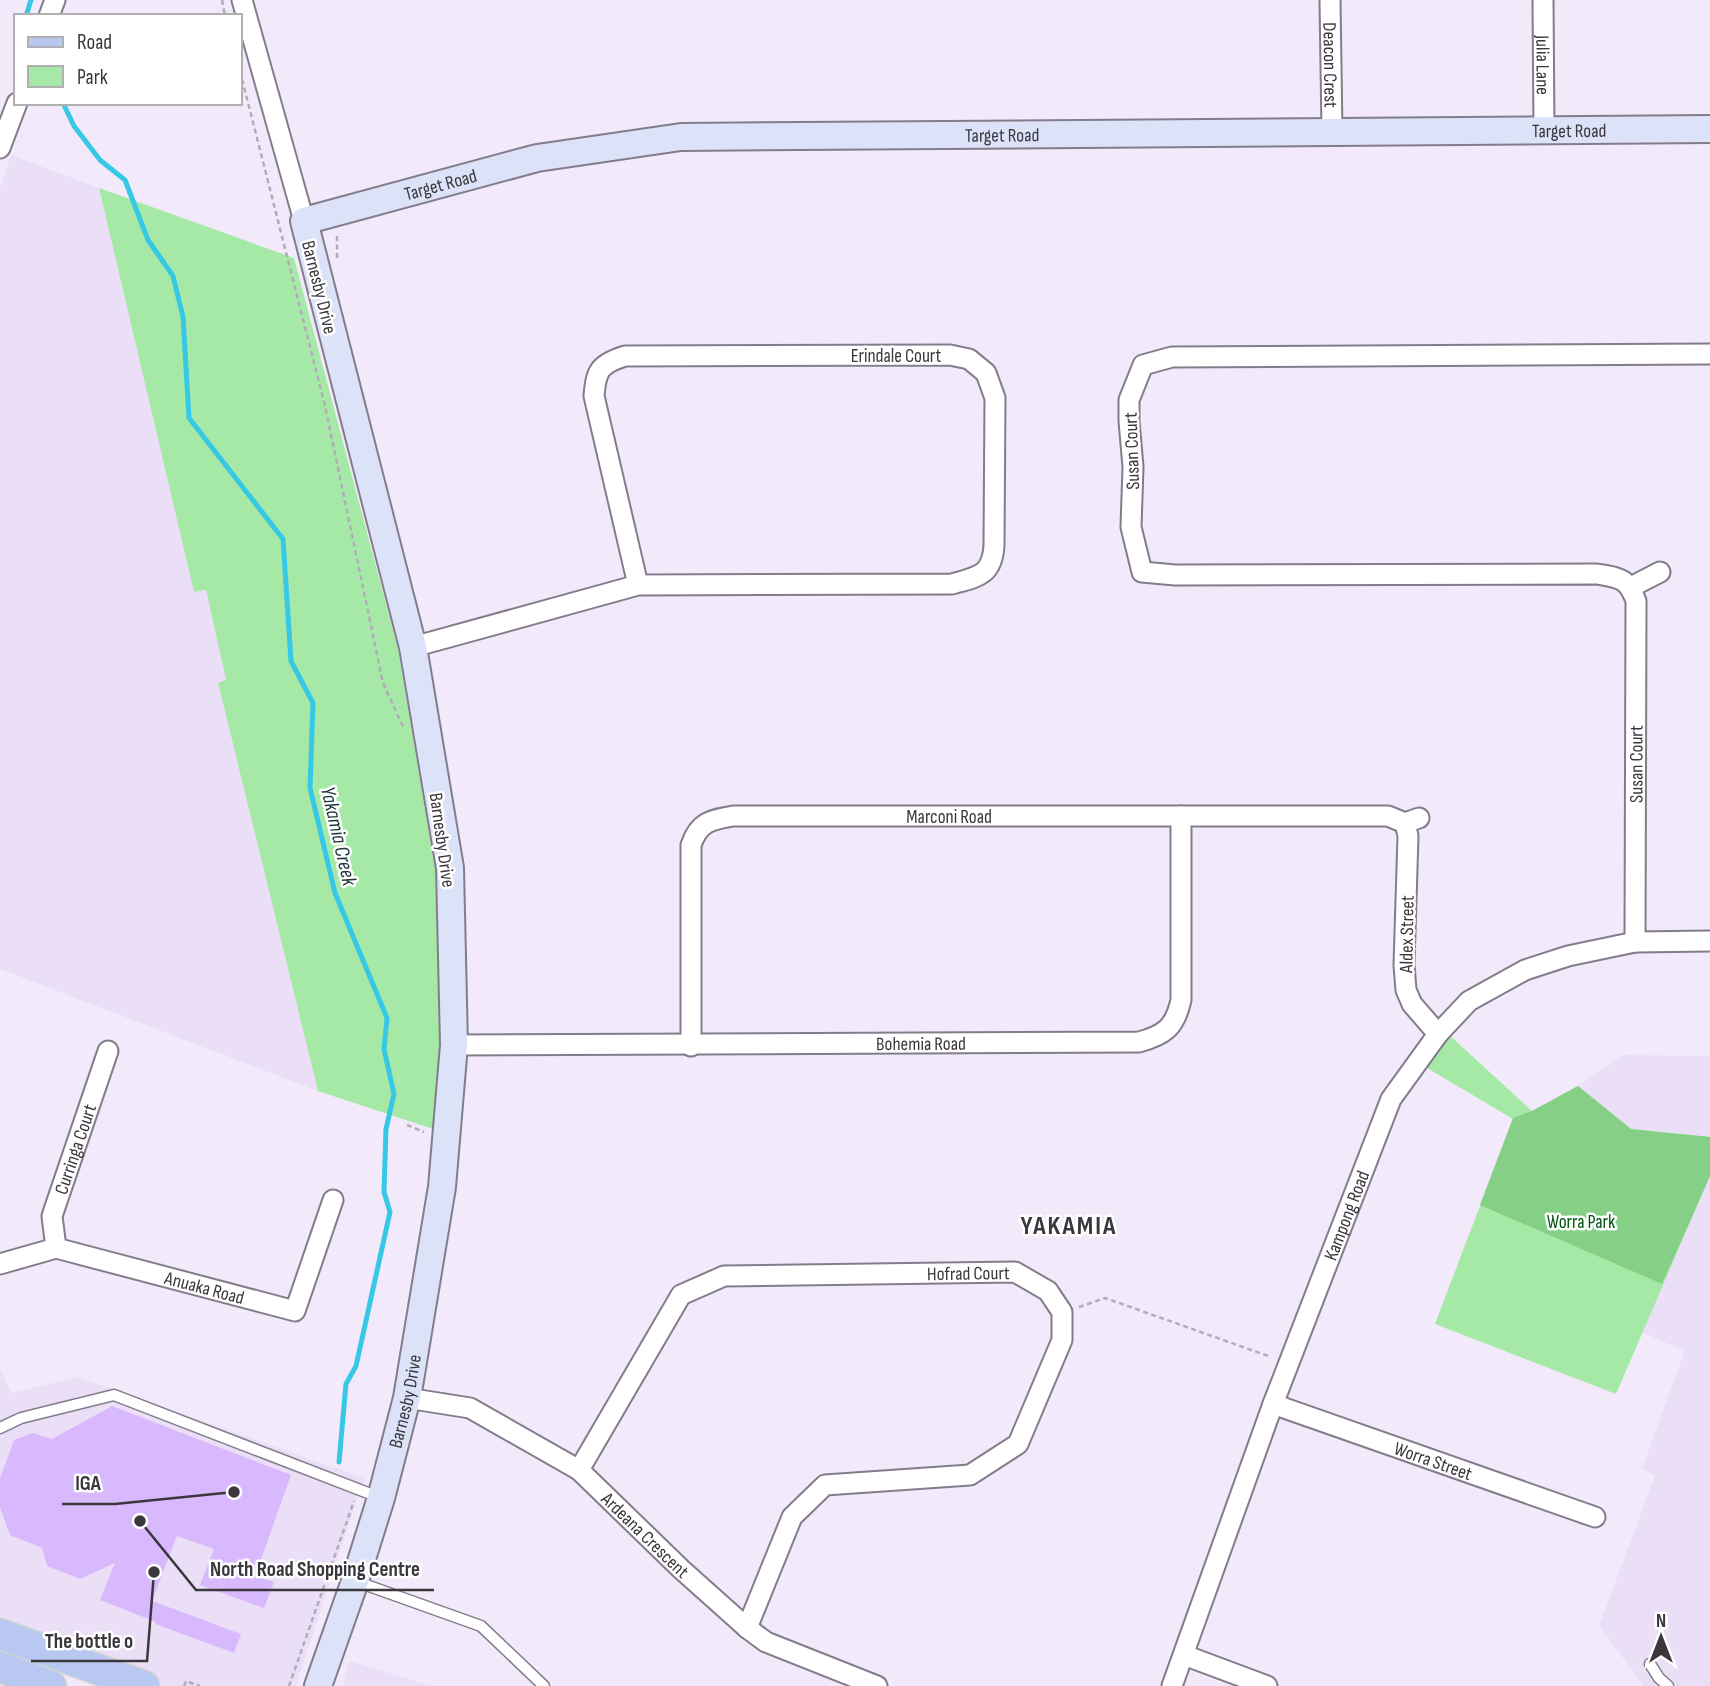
<svg xmlns="http://www.w3.org/2000/svg" width="1710" height="1686" viewBox="0 0 1710 1686" font-family="'Sofia Sans Condensed',sans-serif">
	<rect width="100%" height="100%" fill="#f2eafb"/>
	<g fill="#eadff7">
		<path d="M11,155L99,188L194,591L206,590L226,681L218,684L318,1091L0,969V188Z"/>
		<path d="M1623,1055L1710,1056V1137L1631,1129L1578,1086Z"/>
		<path d="M1710,1176V1686H1644L1599,1626L1655,1476L1642,1468L1685,1351L1641,1332Z"/>
		<path d="M0,1368L11,1393L78,1377L364,1478L296,1686H161L0,1624Z"/>
		<path d="M349,1661H350L431,1686H343Z"/>
	</g>
	<g fill="#a6e9a6">
		<path d="M99,188L294,258L398,649L435,869L441,1044L433,1129L318,1091L218,683L226,680L206,590L194,592Z"/>
		<path d="M1447,1033L1532,1111L1578,1086L1631,1129L1710,1137V1176L1616,1394L1435,1324L1513,1119L1422,1065Z"/>
	</g>
	<path fill="#86cf87" d="M1578,1086L1631,1129L1710,1137V1176L1662,1284L1480,1205L1513,1118L1532,1111Z"/>
	<g fill="none" stroke-linecap="round" stroke-linejoin="round">
		<g stroke="#37c8e5" stroke-width="5">
			<path d="M26,16L31,0"/>
			<path d="M63,103L74,126L100,160L125,180L148,240L173,276L183,317L189,418L283,539L291,661L313,703L310,788L335,893L387,1018L384,1049L394,1094L386,1129L384,1192L390,1212L356,1366L346,1384L339,1462"/>
		</g>
	</g>
	<path fill="#d9b9fd" d="M112,1406L291,1475L255,1576L274,1582L264,1608L200,1585L214,1549L177,1536L152,1601L241,1634L234,1653L155,1624L156,1622L100,1600L115,1563L80,1579L47,1566L42,1548L10,1535L0,1507V1478L14,1440L33,1433L52,1439Z"/>
	<g fill="none" stroke-linecap="round" stroke-linejoin="round">
		<defs>
			<g id="lane">
				<path d="M0,1428L21,1418L114,1395L381,1498"/>
				<path d="M355,1581L481,1626L544,1686"/>
				<path d="M1650,1664L1659,1678L1668,1686"/>
			</g>
			<g id="street">
				<path d="M242,0L304,221"/>
				<path id="s1" d="M1330,0L1332,131"/>
				<path id="s2" d="M1543,0L1544,130"/>
				<path d="M49,16L55,0"/>
				<path d="M0,148L17,103"/>
				<path d="M1631,587L1660,572"/>
				<path d="M413,647L638,585L952,584C977,577 992,576 994,546L995,398L986,373L969,359L950,355L625,356C600,364 596,370 594,396L638,585"/>
				<path d="M1405,823L1408,836L1404,965L1406,990L1412,1004L1438,1034"/>
				<path id="s3" d="M1635,942L1636,601C1628,578 1620,578 1597,574L1175,575L1142,572L1131,527L1133,467L1129,421V400L1143,365L1172,357L1710,354"/>
				<path id="s4" d="M454,1045L1139,1042C1165,1035 1175,1027 1181,1000V816"/>
				<path id="s5" d="M691,1046V845C699,822 710,820 733,816H1388L1405,823L1419,818"/>
				<path id="s6" d="M56,1248L52,1216L108,1051"/>
				<path id="s7" d="M0,1264L56,1248L295,1311L333,1200"/>
				<path id="s8" d="M407,1398L470,1408L579,1470L681,1569L747,1628L766,1642L877,1686"/>
				<path id="s9" d="M1273,1404L1595,1517"/>
				<path id="s10" d="M579,1470L681,1295L724,1276L1015,1272L1048,1291L1062,1312V1340L1018,1444L970,1475L825,1485L792,1517L747,1628"/>
				<path d="M1184,1655L1267,1686"/>
				<path id="s11" d="M1172,1686L1273,1404L1391,1099L1438,1034L1469,1001L1525,970L1568,956L1635,942L1710,941"/>
			</g>
			<g id="secondary">
				<path id="s12" d="M318,1686L355,1581L381,1498L407,1398L442,1187L454,1045L450,868L413,647L304,221L537,158L681,137L1710,129"/>
			</g>
			<g id="primary">
				<path d="M0,1634L144,1686"/>
				<path d="M0,1667L51,1686"/>
			</g>
		</defs>
		<use href="#lane" stroke="#837c8b" stroke-width="13"/>
		<use href="#street" stroke="#837c8b" stroke-width="23"/>
		<use href="#secondary" stroke="#837c8b" stroke-width="30"/>
		<use href="#primary" stroke="#d4d3d4" stroke-width="33"/>
		<g stroke="#b2acb9" stroke-width="2.5" stroke-dasharray="5 3.5" stroke-linecap="butt">
			<path d="M222,0L225,16"/>
			<path d="M240,71L325,406L383,683L404,729"/>
			<path d="M337,258V234"/>
			<path d="M407,1125L424,1132"/>
			<path d="M1079,1307L1105,1298L1271,1357"/>
			<path d="M184,1686L186,1681L200,1686"/>
			<path d="M289,1686L354,1501"/>
		</g>
		<use href="#lane" stroke="#fff" stroke-width="10"/>
		<use href="#street" stroke="#fff" stroke-width="19"/>
		<use href="#secondary" stroke="#dce3f8" stroke-width="26"/>
		<use href="#primary" stroke="#b9c8f0" stroke-width="30"/>
	</g>
	<g text-anchor="middle" stroke-width="5" stroke-linejoin="round" paint-order="stroke">
		<g font-size="19" fill="#3a373d" stroke="#fff">
			<text dy="7" stroke="none"><textPath href="#s1" startOffset="65">Deacon Crest</textPath></text>
			<text dy="7" stroke="none"><textPath href="#s2" startOffset="65">Julia Lane</textPath></text>
			<text dy="7" stroke="none"><textPath href="#s12" startOffset="2774">Target Road</textPath></text>
			<text dy="7" stroke="none"><textPath href="#s12" startOffset="2207">Target Road</textPath></text>
			<text dy="7" stroke="none"><textPath href="#s12" startOffset="1640">Target Road</textPath></text>
			<text transform="translate(320 287) rotate(76)" y="7">Barnesby Drive</text>
			<text x="896" y="362">Erindale Court</text>
			<text transform="translate(1131 451) rotate(-92)" y="7">Susan Court</text>
			<text dy="7" stroke="none"><textPath href="#s3" startOffset="178">Susan Court</textPath></text>
			<text dy="7" stroke="none"><textPath href="#s5" startOffset="472">Marconi Road</textPath></text>
			<text transform="translate(443 840) rotate(82)" y="7">Barnesby Drive</text>
			<text transform="translate(1406 934) rotate(-89)" y="7">Aldex Street</text>
			<text dy="7" stroke="none"><textPath href="#s4" startOffset="467">Bohemia Road</textPath></text>
			<text dy="7" stroke="none"><textPath href="#s6" startOffset="103">Curringa Court</textPath></text>
			<text dy="7" stroke="none"><textPath href="#s11" startOffset="502">Kampong Road</textPath></text>
			<text dy="7" stroke="none"><textPath href="#s10" startOffset="494">Hofrad Court</textPath></text>
			<text dy="7" stroke="none"><textPath href="#s7" startOffset="212">Anuaka Road</textPath></text>
			<text dy="7" stroke="none"><textPath href="#s12" startOffset="298">Barnesby Drive</textPath></text>
			<text dy="7" stroke="none"><textPath href="#s9" startOffset="170">Worra Street</textPath></text>
			<text dy="7" stroke="none"><textPath href="#s8" startOffset="282">Ardeana Crescent</textPath></text>
		</g>
		<g font-size="19" fill="#00530f" stroke="#fff">
			<text x="1581" y="1228">Worra Park</text>
		</g>
		<g font-size="21" font-style="italic" fill="#1f363c" stroke="#fff">
			<text transform="translate(339 836) rotate(77)" y="7">Yakamia Creek</text>
		</g>
		<g font-size="26" font-weight="bold" letter-spacing="2" fill="#3a373d" stroke="#fff">
			<text x="1069" y="1234">YAKAMIA</text>
		</g>
	</g>
	<path fill="none" stroke="#3a373d" stroke-width="2.5" d="M234 1492L115 1504H62M140 1521L196 1590H434M154 1572L147 1661H31"/>
	<g fill="#3a373d" stroke="#fff" stroke-width="2.5">
		<circle cx="234" cy="1492" r="7"/>
		<circle cx="140" cy="1521" r="7"/>
		<circle cx="154" cy="1572" r="7"/>
	</g>
	<g font-size="21" text-anchor="middle" font-weight="bold" fill="#3a373d" stroke="#fff" stroke-width="5" stroke-linejoin="round" paint-order="stroke">
		<text x="88" y="1490">IGA</text>
		<text x="315" y="1576">North Road Shopping Centre</text>
		<text x="89" y="1648">The bottle o</text>
	</g>
	<rect x="14" y="14" width="228" height="91" fill="#ffffff" stroke="#b0afb1" stroke-width="2"/>
	<rect x="28" y="37" width="35" height="10" fill="#b9c8f0" stroke="#b0afb1" stroke-width="2"/>
	<text x="77" y="49" font-size="21" fill="#3a373d">Road</text>
	<rect x="28" y="66" width="35" height="21" fill="#a6e9a6" stroke="#b0afb1" stroke-width="2"/>
	<text x="77" y="84" font-size="21" fill="#3a373d">Park</text>
	<g transform="translate(1661 1637)" stroke="#ffffff" stroke-width="5" paint-order="stroke">
	<path d="M0-5L12 26L0 18L-12 26Z" fill="#3a373d"/>
	<text y="-10" font-size="19" font-weight="bold" text-anchor="middle" fill="#3a373d">N</text>
	</g>
</svg>
